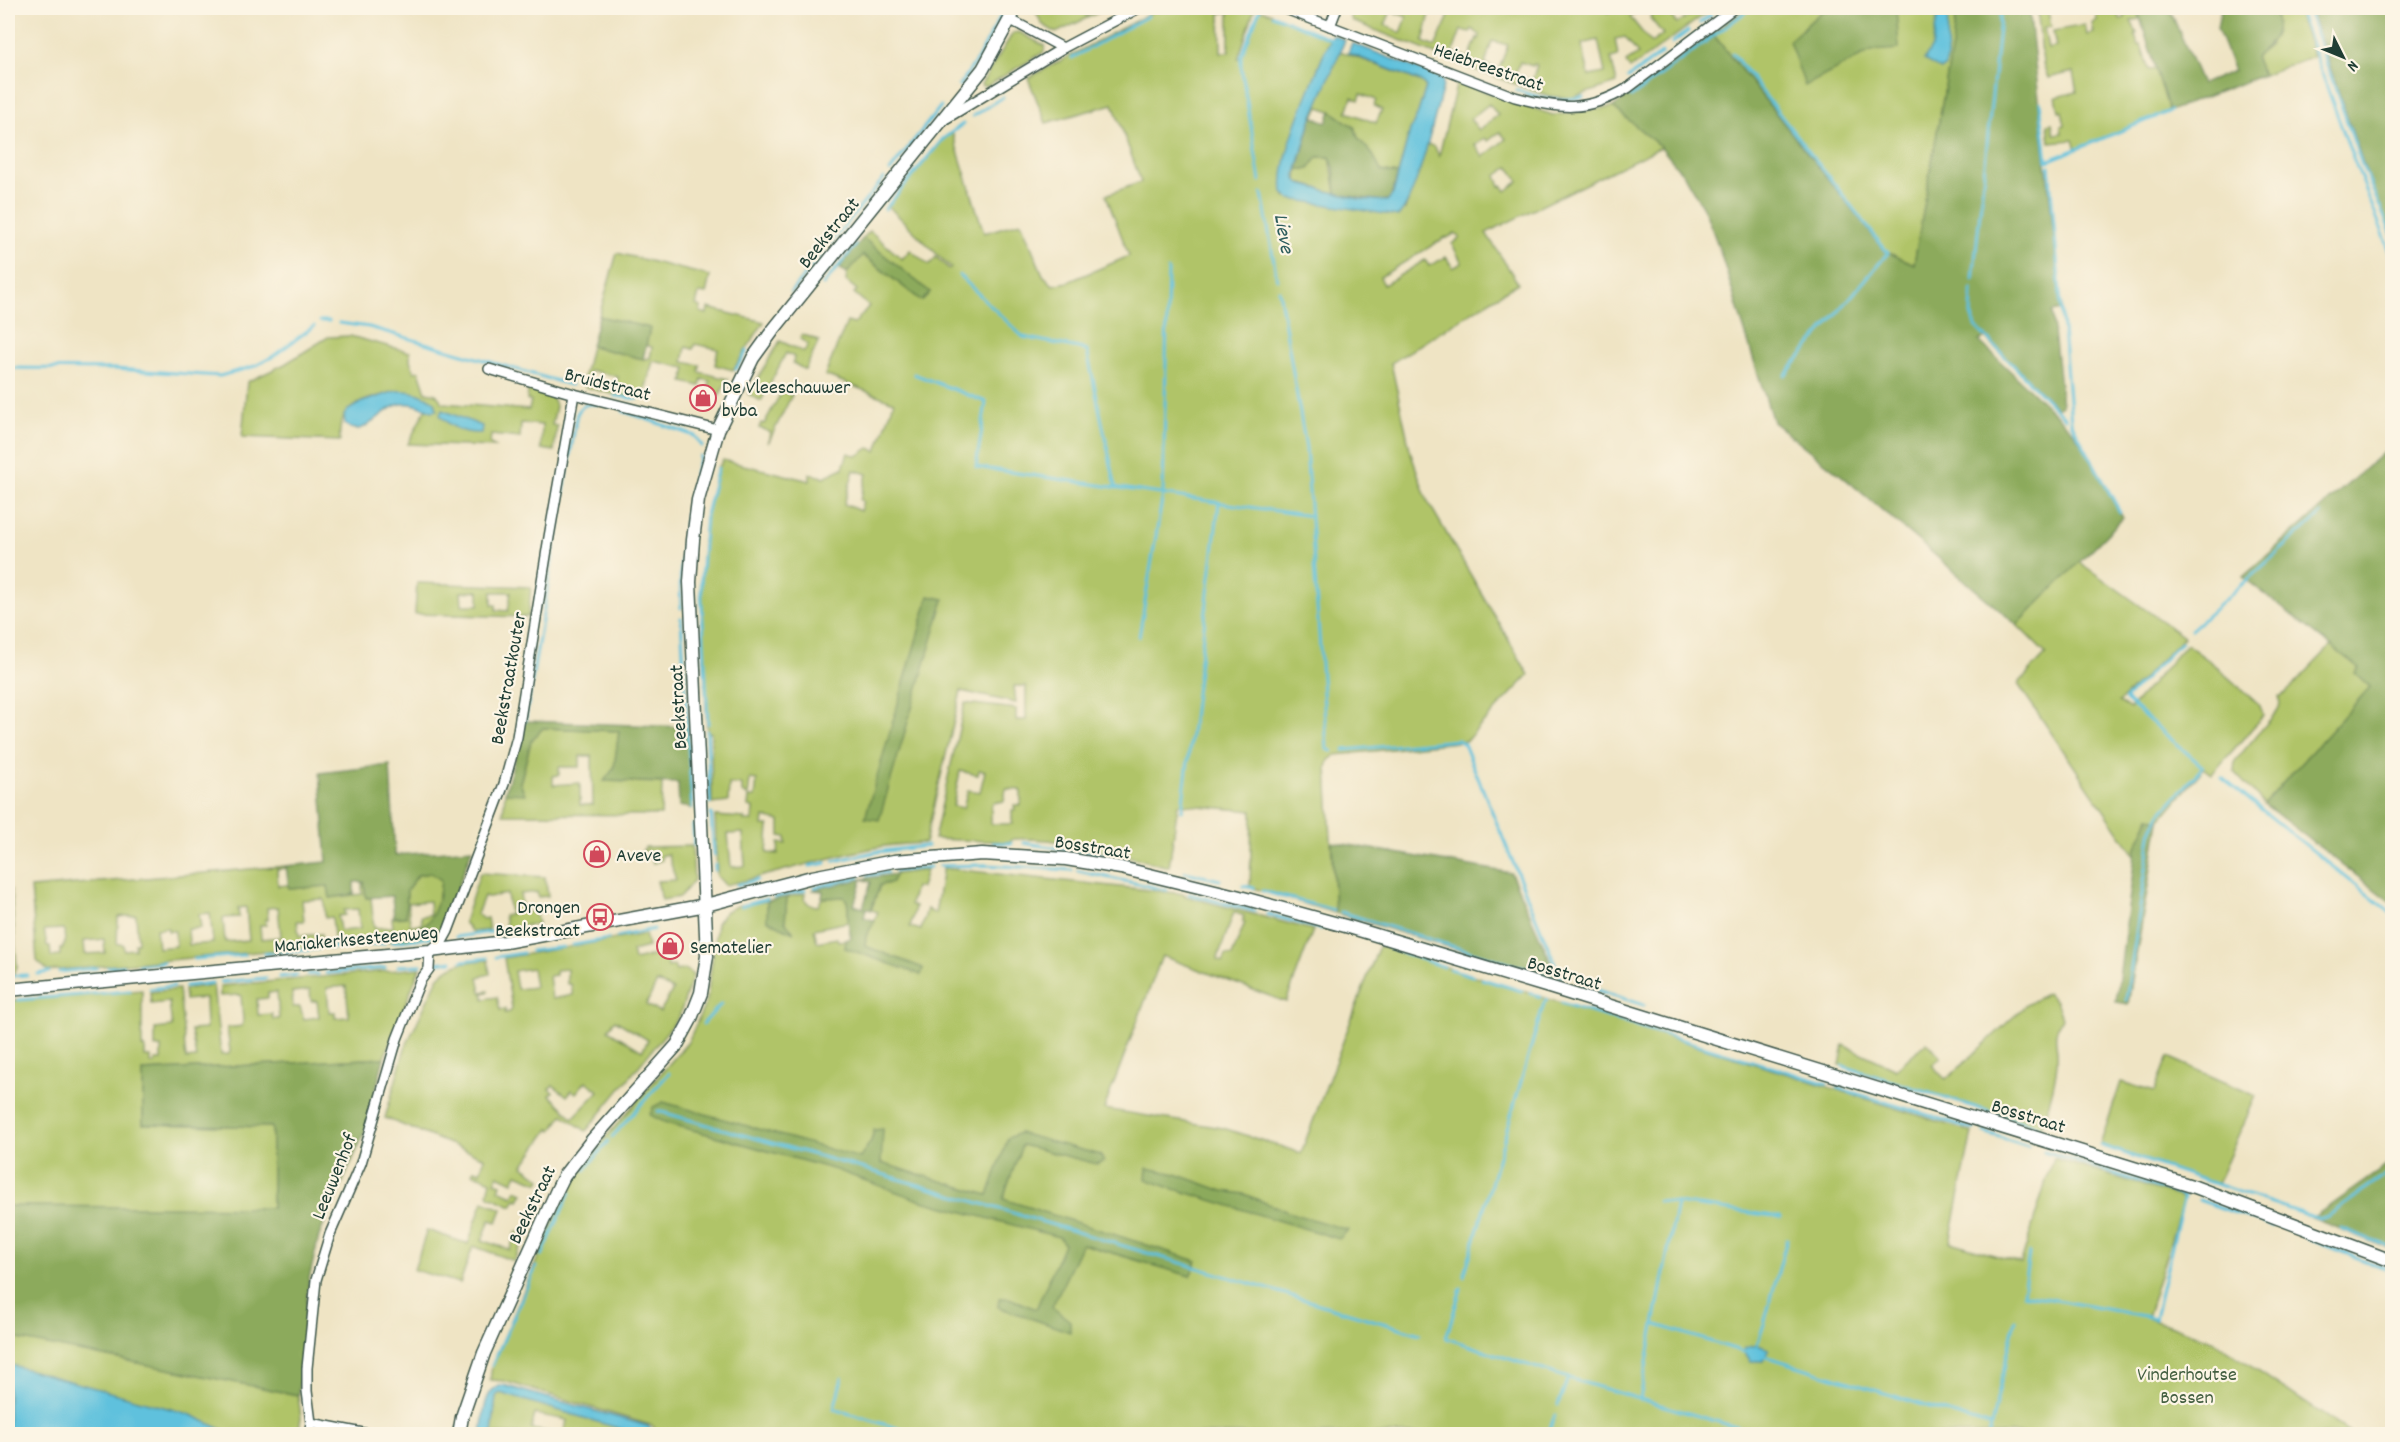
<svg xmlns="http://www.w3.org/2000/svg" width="2400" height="1442" viewBox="0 0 2400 1442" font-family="Dekko,sans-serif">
	<rect width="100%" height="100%" fill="#fcf5e5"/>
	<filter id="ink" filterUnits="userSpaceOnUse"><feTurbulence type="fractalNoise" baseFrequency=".0167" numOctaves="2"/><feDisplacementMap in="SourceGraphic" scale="12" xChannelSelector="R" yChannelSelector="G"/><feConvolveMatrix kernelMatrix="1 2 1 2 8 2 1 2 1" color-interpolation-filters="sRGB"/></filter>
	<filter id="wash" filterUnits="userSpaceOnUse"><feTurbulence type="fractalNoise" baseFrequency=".008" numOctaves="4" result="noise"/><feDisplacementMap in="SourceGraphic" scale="24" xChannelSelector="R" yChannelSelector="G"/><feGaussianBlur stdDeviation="1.35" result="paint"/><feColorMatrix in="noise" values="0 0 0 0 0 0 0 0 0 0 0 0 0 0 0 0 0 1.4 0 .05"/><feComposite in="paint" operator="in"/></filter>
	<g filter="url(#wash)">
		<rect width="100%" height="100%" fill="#efe4c4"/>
		<g fill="#b0c468" stroke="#68804e" stroke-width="1.5" fill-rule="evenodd">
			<path d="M1034,8H1086L1083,9L1086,16L1092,13L1090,8H1108L1056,33L1042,24Z"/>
			<path d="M1168,8H1255L1238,59L1241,58L1260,9L1331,39C1319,62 1272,178 1286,198L1405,210L1427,144L1435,147L1439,156L1457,82L1553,115L1613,107L1661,147L1486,233L1518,283L1391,363L1411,454L1427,500L1529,675L1466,741L1336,755L1329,760L1327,767L1335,913L1250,887L1252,811L1178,804L1169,867C1119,854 1065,837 1013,839L1010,842L934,839L965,703L1016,709V720H1026V686H1014L1016,703L961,691L925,843C908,844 891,844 874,848C824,858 776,874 725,885L717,876L715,816L744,818V821H752L753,808L748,807L749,797H755L757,780L750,779L748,796L742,793V785L729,784L728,802L712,804L711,733L707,731L701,583L703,546L706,515L718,468L723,460L810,481V474L824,477L843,468L848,453L857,456L869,448L877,451L894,402L825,375L847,322L854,324L869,306L854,293L857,290L846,281L847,273L862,255L922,301L930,292L863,238L870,231L902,259L910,250L929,265L936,257L949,269L951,268L888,206L943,139L952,132L984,233L1021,222L1043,275L1053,285L1068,282L1129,256L1106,195L1141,182L1113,104L1046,123L1028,78L1156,10L1157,12ZM1229,12V52H1221L1220,13ZM1489,104L1498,115L1479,130L1470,119ZM1500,132L1506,139L1483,157L1475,145L1485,138L1488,141ZM1509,167L1519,181L1506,191L1502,185L1500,186L1496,176ZM1454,234L1458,235L1460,237L1452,244L1462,263L1453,268L1446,257L1429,266L1425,260L1384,285L1380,277L1446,237L1447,238ZM854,470L867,474L860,500L863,501L860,511L844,504ZM929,597L943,600L878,819L866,818ZM979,770L985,771L980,792L968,790L963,808L953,806L960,771L978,775ZM1006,789L1021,790V805H1014L1015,810H1012V824H991V808L993,803L1004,801ZM764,817L780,821V836L786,837V844L779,843L778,854L767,853L769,826H763ZM743,833L745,866L731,867L728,834Z"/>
			<path d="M1348,8H1360L1372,13L1375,8H1604L1608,13L1612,9L1611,8H1635L1633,10L1635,13L1630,17L1651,43L1663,34L1650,18L1652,16L1646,8H1665L1677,24L1691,14L1686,8H1713L1630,69L1626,62L1638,54L1625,37L1615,39L1618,56L1611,58L1617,83L1571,98L1549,96L1473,69L1352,21ZM1431,9L1449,16L1435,47L1423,42ZM1391,11L1407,17L1401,33L1385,25ZM1472,29L1480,35L1479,39L1477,38L1469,58L1453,52L1461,30L1470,32ZM1598,40L1605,73L1589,76L1582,44ZM1492,41L1508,45L1499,69L1485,64ZM1520,62L1533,66L1534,64L1537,65L1532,81L1515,75Z"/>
			<path d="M1747,8H1959L1914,264L1886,252L1712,33Z"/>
			<path d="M2037,8H2039L2040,12L2048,11L2051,27L2044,28L2048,49L2056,47L2053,31L2085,25L2087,35L2094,33L2092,23L2097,20L2096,14L2100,13L2099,8H2117L2120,19L2125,18L2122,8H2137L2139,19L2131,21L2137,33L2135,35L2138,45H2141L2149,70L2156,69L2169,111L2076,150L2073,140L2050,142L2048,124L2052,123L2054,134L2062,133L2061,126L2065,125L2062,111H2059L2056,97L2077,92L2073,72L2048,78L2043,63Z"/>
			<path d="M2265,8H2296L2313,56L2263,75L2255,57L2270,45Z"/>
			<path d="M1019,32L1045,46L1044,52L987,86H982L981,84L1013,33Z"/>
			<path d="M1340,51L1422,82L1426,87L1417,116L1410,130L1398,174L1381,171L1373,155L1358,138L1355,128L1331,111L1319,107L1314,117H1312ZM1361,94L1376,100L1374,106L1382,110L1376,123L1347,112L1352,97L1359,100Z"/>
			<path d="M1318,157H1330L1336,194L1297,182L1298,169H1309Z"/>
			<path d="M617,253L710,276L706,294L699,293L696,305L701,307L700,312L707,314L708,308L764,322L733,370L715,365L718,349L695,344L693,349L686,347L683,362L700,365L699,372L728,379L719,396L708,393L710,381L702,379L700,386L683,382L686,368L653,361L643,398L612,394L585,387L583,380L591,346L643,359L650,358L652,347L646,345L650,328L599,316ZM590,370L618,377L616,387L598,383L597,386L587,383Z"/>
			<path d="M802,334L819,341L805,370L793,363L794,357L786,353L761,401L748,394L780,341L804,352L808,344L800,339Z"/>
			<path d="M350,336L410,352V360L414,372L419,371L426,392L436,394L443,403L529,410L531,401L527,400L529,384L548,389L556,406L552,425L557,426L554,451L541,449L542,425L521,423L520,438L491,435L490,444L496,447L408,444L426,408L435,411L396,391C367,400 336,403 340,441L242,437L247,382L285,364L328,337Z"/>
			<path d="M782,391L792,395L768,443L770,432L759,428L761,423L764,424Z"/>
			<path d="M2079,562L2184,637L2119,702L2130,709L2186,644L2211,662L2260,706L2263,716L2212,774L2204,768L2159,821L2150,817L2136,847L2135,856L2018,684L2046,654L2017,625Z"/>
			<path d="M417,583L531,587L528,617L415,614ZM479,591V605H462L461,592ZM492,592H511L508,611L496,610V605H492Z"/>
			<path d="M2331,646L2359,668L2355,673L2371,687L2264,804L2234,772L2235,761L2279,709L2280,703L2278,697L2286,693Z"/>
			<path d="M543,728L619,731L614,768L605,781L662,783L661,815L503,814L505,793L520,784L531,741ZM580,756H592L593,805H580V783L553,785V776L559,775V767H580Z"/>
			<path d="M692,846L694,880L680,897L662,900L657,881L676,880L668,854L661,856L662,860L653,863L649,851L642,852L643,850L645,847Z"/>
			<path d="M286,866L287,868L277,869L278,886L288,885L289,889L328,886L330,898L362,894V881L364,882L366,898H371L374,928L393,927L392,918L406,917L407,890L418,875L431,873L441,880C440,894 435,922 421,927C416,929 408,929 402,930L403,940L335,945L332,917L325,918L324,899L302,900L304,921H297L299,936L321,934V946L48,971L37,961L31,888ZM429,901L430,915L421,916L422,924L410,925L408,903ZM246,907L249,940L225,942L223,918L239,917L238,908ZM278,907L281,937L261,939L260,925H266L265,920H268L267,908ZM358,909L360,929L340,931L338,916L345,915L344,910ZM210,913L213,943L189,945L188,929L201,928L199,914ZM136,915L138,943H135V949L124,950L123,944H117L118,917ZM168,928V931H175L176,946L158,948L156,929ZM64,929L65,944L63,945V949H60V956L51,957L50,946H47L44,930ZM104,939L105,953L85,954L84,941Z"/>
			<path d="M943,868L1185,894V896L1313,930L1286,1002L1162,956L1104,1109L1223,1128L1301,1153L1379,946L1972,1132L1950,1242L2021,1263L2053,1158L2184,1198L2147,1317L2213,1341L2352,1434H658L653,1426L504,1381L490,1380L492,1366L565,1193L579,1171L605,1138L688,1042L707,1000L717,923L726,911L740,905L767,901L768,920L792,932L785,921L787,897L805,893L804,899L810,905L818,906L822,898L844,897L848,903V922L814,929L817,942L837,938L838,941L846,940V948L888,956L865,946L866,936L878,912L871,910L880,885L891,883L896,874L926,870L921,888L915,887L910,905L915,907L910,927L921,930L927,909L935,914ZM1234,912L1244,916L1243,921L1245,922L1232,956L1226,955L1223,962L1217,960Z"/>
			<path d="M480,873L545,877L548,896L538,897L537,892L520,894L523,912L535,911L538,924L506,928L504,915L510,914L507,894L488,897L484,896L477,914L483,919L487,918L489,930L472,932L464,922Z"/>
			<path d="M8,890H11L17,967L13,974H8V957H10L8,941Z"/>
			<path d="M645,934L648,947L632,951L634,960L665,953L668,967L674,966L676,971L685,969L693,975L679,1017L586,1131L563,1115L552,1130L549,1129L523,1166L541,1179L539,1183L517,1174L513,1182L498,1175L495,1182L501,1184L499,1190L513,1196L516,1190L523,1193L519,1200L516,1199L512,1206L489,1196L488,1193L491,1181L472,1173L474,1170L480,1172L485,1158L385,1118L405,1048L438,978C453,961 466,962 488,960L490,974L478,977L481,992L488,991V992L483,993L484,999L497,997L500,1010L505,1009V1013L510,1012L512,1008L504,958ZM532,968L535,987L517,989L514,971ZM567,969V984H571L573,995L552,999L549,976L556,975V970ZM657,982L673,990L660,1012L646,1005ZM615,1020L648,1040L642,1051L608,1030ZM586,1081L599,1091L573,1118L550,1095L553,1092L549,1089L553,1085L567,1096L572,1090L576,1093Z"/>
			<path d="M420,968L384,1058L143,1071V1124L272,1127V1208L8,1206V1001L142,990V1047L145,1048V1057H151V1064H155V1060H161V1047H155V1029L172,1027L169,1002L151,1004L150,992L179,989L186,1059L196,1058L191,1030L206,1029L205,998L185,1000L184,989L213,985L221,1055L229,1054L230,1051L227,1028L242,1026L243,1021L241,995L220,996V986ZM346,986L349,1017L335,1018V1012H329L327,988ZM310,990L311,1001H317L319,1017L304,1019L300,1007H293L292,992ZM277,992L279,1019H273L272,1014L258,1015L257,999L268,998V993Z"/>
			<path d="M2047,993L2056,1001L2062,1018C2050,1040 2059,1042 2057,1063C2055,1086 2048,1107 2041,1128L1840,1065L1844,1045L1896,1069L1927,1042L1941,1057L1932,1065L1946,1080L2026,1005Z"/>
			<path d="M2168,1057L2256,1096L2217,1184L2100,1145L2121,1082L2154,1092Z"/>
			<path d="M483,1201L502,1209L497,1222L490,1220L482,1240L510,1250L516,1233L527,1231L514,1261L473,1246L460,1283L414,1270L427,1230L468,1244Z"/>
			<path d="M8,1337L298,1395L301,1418L298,1434H8Z"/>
			<path d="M500,1393L516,1397L638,1434H564L567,1420L535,1414L531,1429L560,1434H492L496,1396Z"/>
		</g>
		<g fill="#8caa5c" stroke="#567448" stroke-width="1.5" fill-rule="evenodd">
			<path d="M1841,8H1896L1899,49L1871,51L1805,86L1789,41L1822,11Z"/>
			<path d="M1956,8H2029L2062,310L2052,312L2062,405L2057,408L1985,338L1979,341L2073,431L2088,453L2123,518L2017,625L1842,476L1773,422L1719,248L1705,211L1685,177L1661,147L1613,107L1712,33L1886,252L1914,264L1952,47Z"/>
			<path d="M2137,8H2169L2202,84L2234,71L2217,28L2221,8H2265L2267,12L2276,16C2279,38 2270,44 2255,57L2263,75L2169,111Z"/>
			<path d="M2310,8H2392V237L2365,169Z"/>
			<path d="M1331,111L1355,128L1358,138L1373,155L1381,171L1398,174L1390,199L1382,201L1336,194L1334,168L1330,157H1318L1309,169H1298L1312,117L1327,122Z"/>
			<path d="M863,238L930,292L922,301L863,255L847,273L839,268Z"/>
			<path d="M599,316L650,328L643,359L591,346Z"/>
			<path d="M2392,445V903L2264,804L2370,687L2355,673L2359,668L2243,577Z"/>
			<path d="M929,596L944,599L879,820L865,818Z"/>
			<path d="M525,721L687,727L692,808L679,806L678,783L604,781L614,768L619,731L543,728L531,741L520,783L525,794L505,793Z"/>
			<path d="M390,765L395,855L472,849L440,936L403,940L402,930C408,929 415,929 421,927C435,922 440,894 441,880L431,873L418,875L407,890L406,917H394L392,896L366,898L364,882H354V894L330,898L328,886L289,889L286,866L327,862L320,773Z"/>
			<path d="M2150,817L2159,821L2128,1004L2116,1002L2136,847Z"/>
			<path d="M1332,842L1511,873L1559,980L1335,913Z"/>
			<path d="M896,874L891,883L880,885L871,910L866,908L864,917L875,921L866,936L865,946L923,968L921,975L845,948L846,940L851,938L848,922V903L844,897L822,898L823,891L812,890L862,879ZM862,879L871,882L863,908L854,905Z"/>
			<path d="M787,897L785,921L794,933L767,920V901Z"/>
			<path d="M384,1058L366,1129L319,1236L309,1279L298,1395L8,1337V1206L272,1208V1127L143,1124V1071Z"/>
			<path d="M663,1102L860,1158L871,1141L874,1130L883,1129L881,1163L988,1195L1008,1138L1019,1133L1100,1155L1104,1161L1097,1164L1022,1145L1003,1199L1197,1261L1190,1276L1082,1244L1052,1307L1070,1321V1332L998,1307L999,1298H1009L1036,1309L1064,1244L1059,1237L922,1201L836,1170L664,1122L650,1115L653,1107Z"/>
			<path d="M2392,1162V1250L2312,1218Z"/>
			<path d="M1147,1168L1176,1174L1223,1191L1244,1194L1288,1212L1348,1230L1339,1239L1168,1187L1146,1179Z"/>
		</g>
		<g fill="#5fc1dd" stroke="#3f7f88" stroke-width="1.5">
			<path d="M1939,8H1948L1947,59L1945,66L1941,70L1924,60L1932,47Z"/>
			<path d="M1333,35L1345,40L1310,123L1296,173V179L1300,184L1359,199L1387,201L1393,194L1410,130L1417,116L1426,87L1422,82L1348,53L1352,43L1443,79V86C1436,111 1415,203 1398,216L1290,199L1283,193C1278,155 1312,86 1326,48Z"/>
			<path d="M396,391C410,390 423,394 435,402L437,410L432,411C423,407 412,402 401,404C381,407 364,442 345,424L344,415L348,410L362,402Z"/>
			<path d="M442,410L482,426L481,433C464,434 450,427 440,415Z"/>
			<path d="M1757,1345L1769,1349L1763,1361H1751L1744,1352L1745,1348Z"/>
			<path d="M8,1364L189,1414L232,1434H8Z"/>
			<path d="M503,1385L648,1426L655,1434H638L500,1393L496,1396L492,1434H481C484,1418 482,1388 503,1385Z"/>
		</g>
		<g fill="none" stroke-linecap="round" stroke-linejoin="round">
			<g stroke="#5fc1dd" stroke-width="3">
				<path d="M2298,8L2350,150L2392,256"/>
				<path d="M2307,8L2362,165L2392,235"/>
				<path d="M1719,9L1721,8"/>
				<path d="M1273,15L1331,39"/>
				<path d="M1700,23L1711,15"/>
				<path d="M1672,43L1688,31"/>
				<path d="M1732,53L1888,253L1785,375"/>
				<path d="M1072,58L1148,16"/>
				<path d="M1628,78L1662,53"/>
				<path d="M959,86L978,58L1005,8"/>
				<path d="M1517,90C1539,99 1559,102 1583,97"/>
				<path d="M1631,97L1751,8"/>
				<path d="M2040,102L2047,161L2170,111"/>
				<path d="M973,116L1003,97"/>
				<path d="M2049,166L2071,422L2120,512"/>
				<path d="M890,171L941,106"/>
				<path d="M1260,181L1241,66V58L1260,9"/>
				<path d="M1262,193L1277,279"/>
				<path d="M885,209L943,139L963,124"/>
				<path d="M831,243L884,178"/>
				<path d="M959,275L1023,337L1079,348L1087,351L1116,488"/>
				<path d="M1973,280L2001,8"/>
				<path d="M823,285L856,245"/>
				<path d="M1972,289L1971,314L1975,326L2065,418"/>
				<path d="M1279,290L1306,448L1327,749L1332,751"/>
				<path d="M791,292L824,251"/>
				<path d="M320,321H329"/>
				<path d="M339,323L369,327L571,385"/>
				<path d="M8,368L115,369L220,376L255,366L272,357L314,326"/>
				<path d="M736,369L747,351"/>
				<path d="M914,374L986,402L976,467L1311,516"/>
				<path d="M615,396L638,399"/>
				<path d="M623,411L695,436L702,446"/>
				<path d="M681,608C678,555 686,507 700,456"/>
				<path d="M681,618L692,808"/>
				<path d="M2191,630L2321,514"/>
				<path d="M1139,637L1163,494L1168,270"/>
				<path d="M525,721L577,414C582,405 586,403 597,404"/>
				<path d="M708,724L701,583L706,515L718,468"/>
				<path d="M707,731L710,803"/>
				<path d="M1344,750L1458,740L1464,744L1561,978"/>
				<path d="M2222,778L2392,914"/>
				<path d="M1182,810L1219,502"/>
				<path d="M711,814L714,855"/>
				<path d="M693,825L694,845"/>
				<path d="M993,843H1011"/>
				<path d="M1024,843L1126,858"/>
				<path d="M834,861L876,852L927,846"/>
				<path d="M810,866L826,863"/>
				<path d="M940,866L985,865L1072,870"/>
				<path d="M715,870V865"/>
				<path d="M895,871L930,867"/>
				<path d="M1078,871L1167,890"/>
				<path d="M1185,872L1220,880"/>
				<path d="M868,875L887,872"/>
				<path d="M737,885L757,880"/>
				<path d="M1243,886L1254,888"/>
				<path d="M814,887L859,877"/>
				<path d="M1263,891L1333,910"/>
				<path d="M1189,894L1255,911"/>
				<path d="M774,897L805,890"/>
				<path d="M741,906L767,899"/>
				<path d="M1341,912L1556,978"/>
				<path d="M1268,914L1321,929"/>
				<path d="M506,931L516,929"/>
				<path d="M456,937L491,932"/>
				<path d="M617,937L654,929"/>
				<path d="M392,942L440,936"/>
				<path d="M368,945L384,943"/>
				<path d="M573,945L608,939"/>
				<path d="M329,948L359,945"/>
				<path d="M1389,948L1444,967"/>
				<path d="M531,951L563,947"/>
				<path d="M264,954L318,949"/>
				<path d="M496,957L523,953"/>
				<path d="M194,959L244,955"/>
				<path d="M462,961L487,958"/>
				<path d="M436,963L452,961"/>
				<path d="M139,965L163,962"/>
				<path d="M398,966L421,965"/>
				<path d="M108,967L123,966"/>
				<path d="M1450,969L1473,976"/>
				<path d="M59,972L97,968"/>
				<path d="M326,973L385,968"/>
				<path d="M38,974L49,972"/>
				<path d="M308,974H318"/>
				<path d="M9,976L27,975"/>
				<path d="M279,977L297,975"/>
				<path d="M1482,979L1522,991"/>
				<path d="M221,982L266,978"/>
				<path d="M1582,985L1644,1005"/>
				<path d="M185,986L212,983"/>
				<path d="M150,989L174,986"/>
				<path d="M1530,993L1541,997"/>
				<path d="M18,1000L130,991"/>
				<path d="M2126,1000L2152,829L2161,813L2203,767L2125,699L2181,642"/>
				<path d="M1561,1003L1827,1084"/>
				<path d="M703,1024L721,1004"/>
				<path d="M1843,1066L2039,1127"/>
				<path d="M1838,1088L1974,1129"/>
				<path d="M658,1111L865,1169L1420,1334"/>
				<path d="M1984,1132L2028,1146"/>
				<path d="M612,1137L669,1073"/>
				<path d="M2100,1145L2319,1219L2328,1216L2392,1171"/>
				<path d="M585,1170L608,1141"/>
				<path d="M2199,1200L2272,1226"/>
				<path d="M1658,1201L1677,1203"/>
				<path d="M2340,1228L2392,1248"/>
				<path d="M2306,1238L2392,1271"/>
				<path d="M2029,1253L2023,1294L2155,1318L2184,1196L2044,1151"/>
				<path d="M542,1256L570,1192"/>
				<path d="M1464,1276L1544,1003L1547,999"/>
				<path d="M1461,1288L1446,1338L1568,1378L1558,1405"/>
				<path d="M1654,1324L1744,1352"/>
				<path d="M1757,1345L1764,1324L1787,1239"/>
				<path d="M1765,1356L1991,1426L2015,1320"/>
				<path d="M492,1366L536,1267"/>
				<path d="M842,1378L834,1409L917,1434"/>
				<path d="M1568,1378L1760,1434"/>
				<path d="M1640,1399L1677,1203L1781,1217"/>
				<path d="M1548,1434L1555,1415"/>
				<path d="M1989,1434L1991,1426"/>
			</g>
		</g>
	</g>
	<g filter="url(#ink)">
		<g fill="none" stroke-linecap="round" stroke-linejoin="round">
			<defs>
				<g id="minor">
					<path d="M1283,8L1515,97C1559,109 1586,113 1628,88L1734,8"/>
					<path d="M1011,20L1063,48"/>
					<path d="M1330,26L1337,8"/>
					<path d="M947,118L1063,48L1139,8"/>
					<path d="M489,369L574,394L718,430"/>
					<path d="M311,1423L368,1434"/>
					<path d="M309,1434L311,1423L307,1391V1368L316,1280L330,1234L361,1163L397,1039L420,981L429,969L430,951L443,940L448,931L504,784L517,737L549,537L574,394"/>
				</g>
				<g id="tertiary">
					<path d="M8,990L430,951L505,942L706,905L812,877L894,861L982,854L1066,859L1121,868L1236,896L1349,927L1549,987L2195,1187L2392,1261"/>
					<path d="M459,1434L462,1417L484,1353L557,1190L564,1176L593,1139L677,1045L690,1021L701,993L707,956L690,582L693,540L698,500L718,430L753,358L774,329L983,69L1016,8"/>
				</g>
			</defs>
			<use href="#minor" stroke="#3e564a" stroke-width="12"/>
			<use href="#tertiary" stroke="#3e564a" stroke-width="15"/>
			<use href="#minor" stroke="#fff" stroke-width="9"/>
			<use href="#tertiary" stroke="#fff" stroke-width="12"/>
		</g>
	</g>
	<defs>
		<symbol id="shop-ring" viewBox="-11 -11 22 22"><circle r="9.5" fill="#fcf5e5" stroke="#d1495b" stroke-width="1.5"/><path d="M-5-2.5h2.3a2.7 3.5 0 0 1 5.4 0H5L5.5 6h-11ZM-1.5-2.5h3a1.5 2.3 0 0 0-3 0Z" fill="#d1495b"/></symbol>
		<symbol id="bus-ring" viewBox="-11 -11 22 22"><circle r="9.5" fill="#fcf5e5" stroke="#d1495b" stroke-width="1.5"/><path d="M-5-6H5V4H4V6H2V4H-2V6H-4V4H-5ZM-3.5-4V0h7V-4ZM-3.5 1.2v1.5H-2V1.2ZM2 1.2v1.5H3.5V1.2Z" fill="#d1495b"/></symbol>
	</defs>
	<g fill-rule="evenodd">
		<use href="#shop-ring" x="688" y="383" width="30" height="30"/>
		<use href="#shop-ring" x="582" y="839" width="30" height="30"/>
		<use href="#bus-ring" x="585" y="902" width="30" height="30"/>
		<use href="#shop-ring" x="655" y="931" width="30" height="30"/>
	</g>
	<g text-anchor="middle" stroke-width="4.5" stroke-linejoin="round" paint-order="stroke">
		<g font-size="20" fill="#1f3d34" stroke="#fcf5e5">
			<text transform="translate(1489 66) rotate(19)" y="7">Heiebreestraat</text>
			<text transform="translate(828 232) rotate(-51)" y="7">Beekstraat</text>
			<text transform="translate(608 383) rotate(14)" y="7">Bruidstraat</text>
			<text transform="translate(507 678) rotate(-80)" y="7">Beekstraatkouter</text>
			<text transform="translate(677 707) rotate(-93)" y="7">Beekstraat</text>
			<text transform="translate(1093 846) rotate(9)" y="7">Bosstraat</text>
			<text transform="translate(356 938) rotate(-5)" y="7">Mariakerksesteenweg</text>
			<text transform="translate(1565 972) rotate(17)" y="7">Bosstraat</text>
			<text transform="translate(2029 1115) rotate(17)" y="7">Bosstraat</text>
			<text transform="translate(333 1176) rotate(-68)" y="7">Leeuwenhof</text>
			<text transform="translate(531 1204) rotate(-64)" y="7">Beekstraat</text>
		</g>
		<g font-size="20" fill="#1f3d34" stroke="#fcf5e5" text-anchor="start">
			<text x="722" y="393">De Vleeschauwer<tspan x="722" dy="23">bvba</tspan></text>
			<text x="616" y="861">Aveve</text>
			<text x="580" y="913" text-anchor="end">Drongen<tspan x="580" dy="23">Beekstraat</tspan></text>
			<text x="690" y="953">Sematelier</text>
		</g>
		<g font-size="20" fill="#435f41" stroke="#fcf5e5">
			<text x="2187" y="1380">Vinderhoutse<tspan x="2187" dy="23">Bossen</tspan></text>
		</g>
		<g font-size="21" font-style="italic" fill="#2f5e5e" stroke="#fcf5e5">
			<text transform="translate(1285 233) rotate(80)" y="7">Lieve</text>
		</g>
	</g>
	<rect width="2400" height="1442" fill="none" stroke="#fcf5e5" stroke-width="30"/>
	<g transform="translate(2343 57) rotate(133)" stroke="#fcf5e5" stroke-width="4.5" paint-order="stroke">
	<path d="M0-4.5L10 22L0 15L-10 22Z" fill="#1f3d34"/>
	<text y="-9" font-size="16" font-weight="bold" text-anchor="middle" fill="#1f3d34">N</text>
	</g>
</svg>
